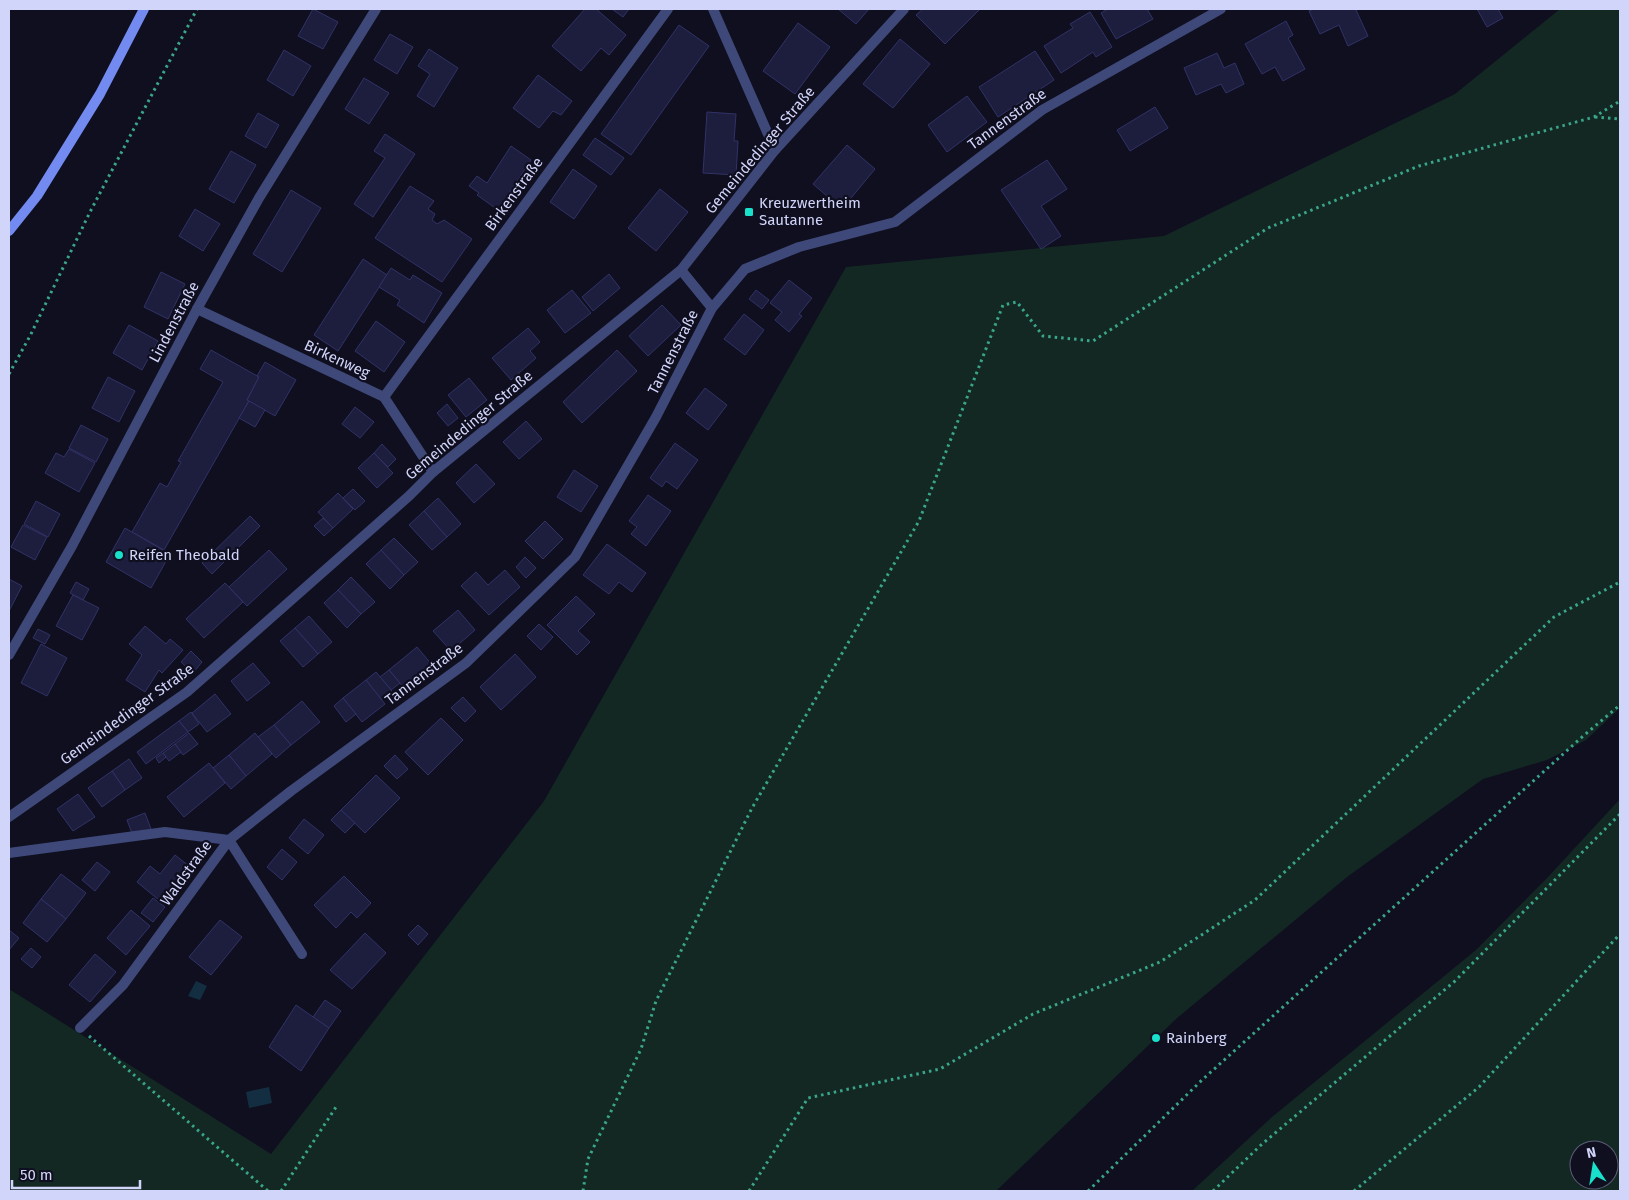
<svg xmlns="http://www.w3.org/2000/svg" width="1629" height="1200" viewBox="0 0 1629 1200" font-family="'Fira Sans',sans-serif">
	<rect width="100%" height="100%" fill="#0f0f1f"/>
	<g fill="#132823" fill-rule="evenodd">
		<path d="M1560,9H1620V708L1586,740L1547,760L1483,779L1347,877L1176,1019L996,1191H9V989L271,1154L544,801L846,267L1164,236L1455,94Z"/>
		<path d="M1620,799V1191H1192L1272,1117L1476,950L1549,876ZM1579,1150H1609V1180H1579Z"/>
	</g>
	<g fill="#122e40">
		<path d="M196,981L207,986L200,1000L188,996Z"/>
		<path d="M269,1087L272,1103L249,1108L246,1092Z"/>
	</g>
	<g fill="#1d1d3e" stroke="#313267">
		<path d="M313,9L338,22L323,49L298,36Z"/>
		<path d="M585,9H596L626,35L609,55L601,48L581,71L552,46Z"/>
		<path d="M612,9H629L623,17Z"/>
		<path d="M838,9H869L856,24Z"/>
		<path d="M923,9H980L945,44L916,15Z"/>
		<path d="M1108,9H1147L1153,19L1116,39L1101,13Z"/>
		<path d="M1314,9H1360L1356,10L1368,36L1348,46L1339,25L1320,34L1309,11Z"/>
		<path d="M1477,9H1498L1503,18L1487,27Z"/>
		<path d="M1090,12L1112,47L1096,57L1093,52L1061,73L1044,46L1073,28L1070,24Z"/>
		<path d="M1286,21L1293,35L1288,38L1305,69L1283,81L1275,67L1262,74L1245,44Z"/>
		<path d="M798,23L830,47L795,94L763,71Z"/>
		<path d="M679,25L709,46L631,155L601,134Z"/>
		<path d="M390,34L413,47L397,74L374,60Z"/>
		<path d="M900,39L930,64L893,108L863,84Z"/>
		<path d="M429,49L458,68L434,107L417,96L430,74L418,66Z"/>
		<path d="M284,50L311,66L293,96L267,80Z"/>
		<path d="M1035,51L1054,80L998,117L979,87Z"/>
		<path d="M1217,53L1224,68L1235,63L1244,84L1226,93L1221,84L1196,95L1184,68Z"/>
		<path d="M538,75L572,101L561,115L553,111L539,128L513,108Z"/>
		<path d="M364,78L389,93L369,124L345,109Z"/>
		<path d="M967,96L987,122L947,152L928,125Z"/>
		<path d="M1155,107L1168,128L1130,151L1117,130Z"/>
		<path d="M707,112L736,114L734,141H738L736,175L703,173Z"/>
		<path d="M258,113L279,125L266,148L245,136Z"/>
		<path d="M385,134L415,154L373,217L354,204L385,158L374,151Z"/>
		<path d="M595,138L624,158L611,175L583,155Z"/>
		<path d="M847,145L875,169L842,209L813,184Z"/>
		<path d="M511,146L531,160L498,210L477,195L479,193L469,186L477,176L487,183Z"/>
		<path d="M231,151L256,165L234,203L209,189Z"/>
		<path d="M1047,160L1067,189L1041,206L1061,236L1041,249L1001,190Z"/>
		<path d="M573,169L597,186L574,219L550,202Z"/>
		<path d="M410,186L434,201L428,209L435,214L432,220L437,224L444,220L472,239L442,282L375,238Z"/>
		<path d="M660,189L688,212L656,251L628,228Z"/>
		<path d="M291,190L321,208L282,272L253,254Z"/>
		<path d="M195,209L220,224L203,251L179,236Z"/>
		<path d="M363,259L387,275L338,351L314,335Z"/>
		<path d="M391,268L410,280L413,275L442,293L424,323L397,305L400,300L379,287Z"/>
		<path d="M161,272L185,284L168,319L144,307Z"/>
		<path d="M609,274L620,288L593,311L582,297Z"/>
		<path d="M789,280L812,298L799,314L802,316L789,332L775,320L782,312L770,303Z"/>
		<path d="M572,290L591,313L565,333L547,310Z"/>
		<path d="M756,290L769,300L762,309L749,299Z"/>
		<path d="M662,305L681,325L648,356L629,336Z"/>
		<path d="M744,314L764,330L745,355L724,339Z"/>
		<path d="M376,321L405,342L384,372L355,351Z"/>
		<path d="M129,325L158,341L142,370L113,353Z"/>
		<path d="M528,328L540,342L530,351L536,358L511,380L492,358Z"/>
		<path d="M211,350L259,377L247,400L249,401L164,550L132,532L160,483L167,487L181,462L178,461L223,382L200,369Z"/>
		<path d="M617,350L637,371L582,423L563,402Z"/>
		<path d="M265,362L296,380L275,416L247,400L259,377L257,376Z"/>
		<path d="M108,377L135,391L119,422L92,408Z"/>
		<path d="M469,378L487,400L466,417L448,395Z"/>
		<path d="M705,388L727,405L708,430L686,413Z"/>
		<path d="M249,401L265,410L255,427L239,418Z"/>
		<path d="M447,404L458,418L448,426L437,413Z"/>
		<path d="M355,407L374,422L360,438L342,424Z"/>
		<path d="M526,421L542,439L519,459L503,442Z"/>
		<path d="M81,425L108,439L96,462L69,448Z"/>
		<path d="M675,443L698,460L677,489L666,481L662,487L650,478Z"/>
		<path d="M382,444L396,459L388,467L374,453Z"/>
		<path d="M69,449L95,463L79,492L45,473L56,453L64,457Z"/>
		<path d="M374,453L393,473L377,488L358,468Z"/>
		<path d="M476,464L495,484L474,503L456,483Z"/>
		<path d="M574,470L598,486L581,512L557,497Z"/>
		<path d="M353,489L365,501L355,510L343,498Z"/>
		<path d="M338,493L353,509L333,528L318,512Z"/>
		<path d="M648,495L671,511L646,546L631,534L637,527L629,521Z"/>
		<path d="M438,498L461,524L447,537L424,511Z"/>
		<path d="M36,501L60,514L48,537L24,524Z"/>
		<path d="M424,511L447,537L432,550L409,525Z"/>
		<path d="M250,516L260,526L212,574L202,563Z"/>
		<path d="M323,518L333,528L324,536L314,526Z"/>
		<path d="M545,521L563,539L543,559L525,541Z"/>
		<path d="M23,525L47,537L35,560L11,547Z"/>
		<path d="M125,528L170,554L151,588L106,562Z"/>
		<path d="M394,538L418,562L404,575L381,550Z"/>
		<path d="M607,544L646,573L632,592L619,582L609,594L583,575Z"/>
		<path d="M269,550L287,569L247,606L229,587Z"/>
		<path d="M381,550L404,575L390,589L366,564Z"/>
		<path d="M525,557L536,568L526,578L516,567Z"/>
		<path d="M505,570L520,587L489,615L461,586L476,572L488,585Z"/>
		<path d="M351,577L375,602L361,614L338,590Z"/>
		<path d="M9,579L22,586L9,611Z"/>
		<path d="M76,582L89,589L83,600L70,593Z"/>
		<path d="M225,583L243,602L204,638L186,619Z"/>
		<path d="M338,590L361,614L347,628L324,603Z"/>
		<path d="M73,595L99,608L82,640L56,626Z"/>
		<path d="M576,596L595,614L578,631L590,642L577,655L547,625Z"/>
		<path d="M458,610L475,630L451,651L433,631Z"/>
		<path d="M309,616L332,642L318,654L295,628Z"/>
		<path d="M539,624L553,637L541,650L527,636Z"/>
		<path d="M145,626L166,644L170,639L183,650L162,673L159,670L145,692L126,680L142,655L129,644Z"/>
		<path d="M295,628L318,654L303,667L280,641Z"/>
		<path d="M38,629L50,635L45,644L33,638Z"/>
		<path d="M41,644L67,658L47,696L21,683Z"/>
		<path d="M417,647L432,665L404,688L389,670Z"/>
		<path d="M191,651L202,662L193,673L181,662Z"/>
		<path d="M515,654L536,677L501,710L480,687Z"/>
		<path d="M253,663L270,683L247,701L231,681Z"/>
		<path d="M389,670L400,683L391,690L380,677Z"/>
		<path d="M376,672L392,691L381,700L366,680Z"/>
		<path d="M366,680L385,704L362,722L343,698Z"/>
		<path d="M215,694L231,714L207,732L192,713Z"/>
		<path d="M463,697L476,711L465,722L451,708Z"/>
		<path d="M343,698L356,714L346,722L334,706Z"/>
		<path d="M302,701L320,722L291,745L274,725Z"/>
		<path d="M191,712L199,724L188,732L179,721Z"/>
		<path d="M441,718L463,740L428,775L405,752Z"/>
		<path d="M179,721L188,732L146,764L137,752Z"/>
		<path d="M274,725L291,745L276,758L258,737Z"/>
		<path d="M189,733L198,744L183,755L175,744Z"/>
		<path d="M255,733L272,754L246,776L229,755Z"/>
		<path d="M175,744L181,752L169,761L163,753Z"/>
		<path d="M163,753L166,757L159,763L156,758Z"/>
		<path d="M229,755L246,776L231,789L213,768Z"/>
		<path d="M395,755L408,769L397,779L384,766Z"/>
		<path d="M129,759L142,778L125,790L112,771Z"/>
		<path d="M209,763L225,783L184,817L167,797Z"/>
		<path d="M112,771L125,790L102,807L88,788Z"/>
		<path d="M376,775L400,798L365,833L341,810Z"/>
		<path d="M78,794L95,817L73,831L57,809Z"/>
		<path d="M341,810L355,823L345,833L331,820Z"/>
		<path d="M145,813L151,829L133,836L127,820Z"/>
		<path d="M304,819L324,835L308,854L289,838Z"/>
		<path d="M282,849L297,862L282,880L267,867Z"/>
		<path d="M175,855L194,870L165,905L137,882L150,866L160,874Z"/>
		<path d="M97,862L110,872L95,891L82,880Z"/>
		<path d="M61,874L86,893L66,919L41,899Z"/>
		<path d="M344,876L371,903L357,918L351,912L336,928L314,905Z"/>
		<path d="M153,898L165,907L153,922L141,913Z"/>
		<path d="M41,899L66,919L47,942L23,923Z"/>
		<path d="M131,910L150,926L126,955L107,938Z"/>
		<path d="M220,920L242,937L211,975L189,957Z"/>
		<path d="M418,925L428,934L418,945L408,935Z"/>
		<path d="M9,930L19,938L9,950Z"/>
		<path d="M365,933L386,953L352,989L330,970Z"/>
		<path d="M31,948L41,957L32,968L21,959Z"/>
		<path d="M95,954L116,972L90,1002L69,985Z"/>
		<path d="M325,1000L341,1011L329,1028L313,1017Z"/>
		<path d="M296,1005L329,1028L301,1071L269,1047Z"/>
	</g>
	<g fill="none" stroke-linecap="round" stroke-linejoin="round">
		<g stroke="#3aa689" stroke-width="3" stroke-dasharray="2.5 4" stroke-linecap="butt">
			<path d="M1595,117L1619,119"/>
			<path d="M9,374L30,336L90,212L197,9"/>
			<path d="M89,1036L268,1191"/>
			<path d="M281,1191L338,1104"/>
			<path d="M583,1191L588,1159L641,1049L656,1001L752,808L919,521L1003,305L1017,302L1043,336L1093,341L1268,228L1419,166L1594,117L1620,101"/>
			<path d="M749,1191L808,1098L940,1069L1033,1014L1160,962L1255,900L1554,617L1620,582"/>
			<path d="M1088,1191L1202,1080L1582,737L1620,705"/>
			<path d="M1213,1191L1261,1145L1455,981L1620,814"/>
			<path d="M1354,1191L1479,1087L1620,934"/>
		</g>
		<g stroke="#3f4979" stroke-width="10">
			<path d="M713,9L775,150"/>
			<path d="M681,270L712,308"/>
			<path d="M197,309L384,397L433,472"/>
			<path d="M384,397L668,9"/>
			<path d="M9,655L72,546L197,309L259,198L376,9"/>
			<path d="M9,817L187,692L409,496L433,472L681,270L775,150L904,9"/>
			<path d="M9,853L165,832L229,840L291,791L466,663L575,557L656,417L712,308L745,269L799,247L895,222L1042,110L1221,9"/>
			<path d="M80,1028L123,985L229,840L302,954"/>
		</g>
		<path stroke="#738af0" stroke-width="10" d="M9,231L37,196L100,94L144,9"/>
	</g>
	<g fill="#18e0ca" stroke="#0f0f1f" stroke-width="2">
		<rect x="744" y="207" width="10" height="10" rx="2.5"/>
		<circle cx="119" cy="555" r="5"/>
		<circle cx="1156" cy="1038" r="5"/>
	</g>
	<g text-anchor="middle" stroke-width="4.5" stroke-linejoin="round" paint-order="stroke">
		<g font-size="15" fill="#d2d5fa" stroke="#0f0f1f">
			<text transform="translate(1007 119) rotate(-36)" y="5">Tannenstraße</text>
			<text transform="translate(760 150) rotate(-50)" y="5">Gemeindedinger Straße</text>
			<text transform="translate(514 194) rotate(-54)" y="5">Birkenstraße</text>
			<text transform="translate(174 322) rotate(-62)" y="5">Lindenstraße</text>
			<text transform="translate(673 352) rotate(-63)" y="5">Tannenstraße</text>
			<text transform="translate(337 359) rotate(25)" y="5">Birkenweg</text>
			<text transform="translate(469 425) rotate(-40)" y="5">Gemeindedinger Straße</text>
			<text transform="translate(424 674) rotate(-37)" y="5">Tannenstraße</text>
			<text transform="translate(127 714) rotate(-36)" y="5">Gemeindedinger Straße</text>
			<text transform="translate(186 873) rotate(-54)" y="5">Waldstraße</text>
		</g>
		<g font-size="15" fill="#d2d5fa" stroke="#0f0f1f" text-anchor="start">
			<text x="759" y="208">Kreuzwertheim<tspan x="759" dy="17">Sautanne</tspan></text>
			<text x="129" y="560">Reifen Theobald</text>
			<text x="1166" y="1043">Rainberg</text>
		</g>
	</g>
	<rect width="1629" height="1200" fill="none" stroke="#d2d5fa" stroke-width="20"/>
	<g transform="translate(1594 1165) rotate(348)"><circle r="24" fill="#0f0f1f" stroke="#5d5e77"/>
	<path d="M0-4L9 19L0 12L-9 19Z" fill="#18e0ca"/>
	<text y="-8" font-size="14" font-weight="bold" text-anchor="middle" fill="#d2d5fa">N</text>
	</g>
	<path d="M12 1180v8h128v-8" fill="none" stroke="#d2d5fa" stroke-width="2.5"/>
	<text x="20" y="1180" font-size="15" fill="#d2d5fa" stroke="#0f0f1f" stroke-width="4" paint-order="stroke">50 m</text>
</svg>
